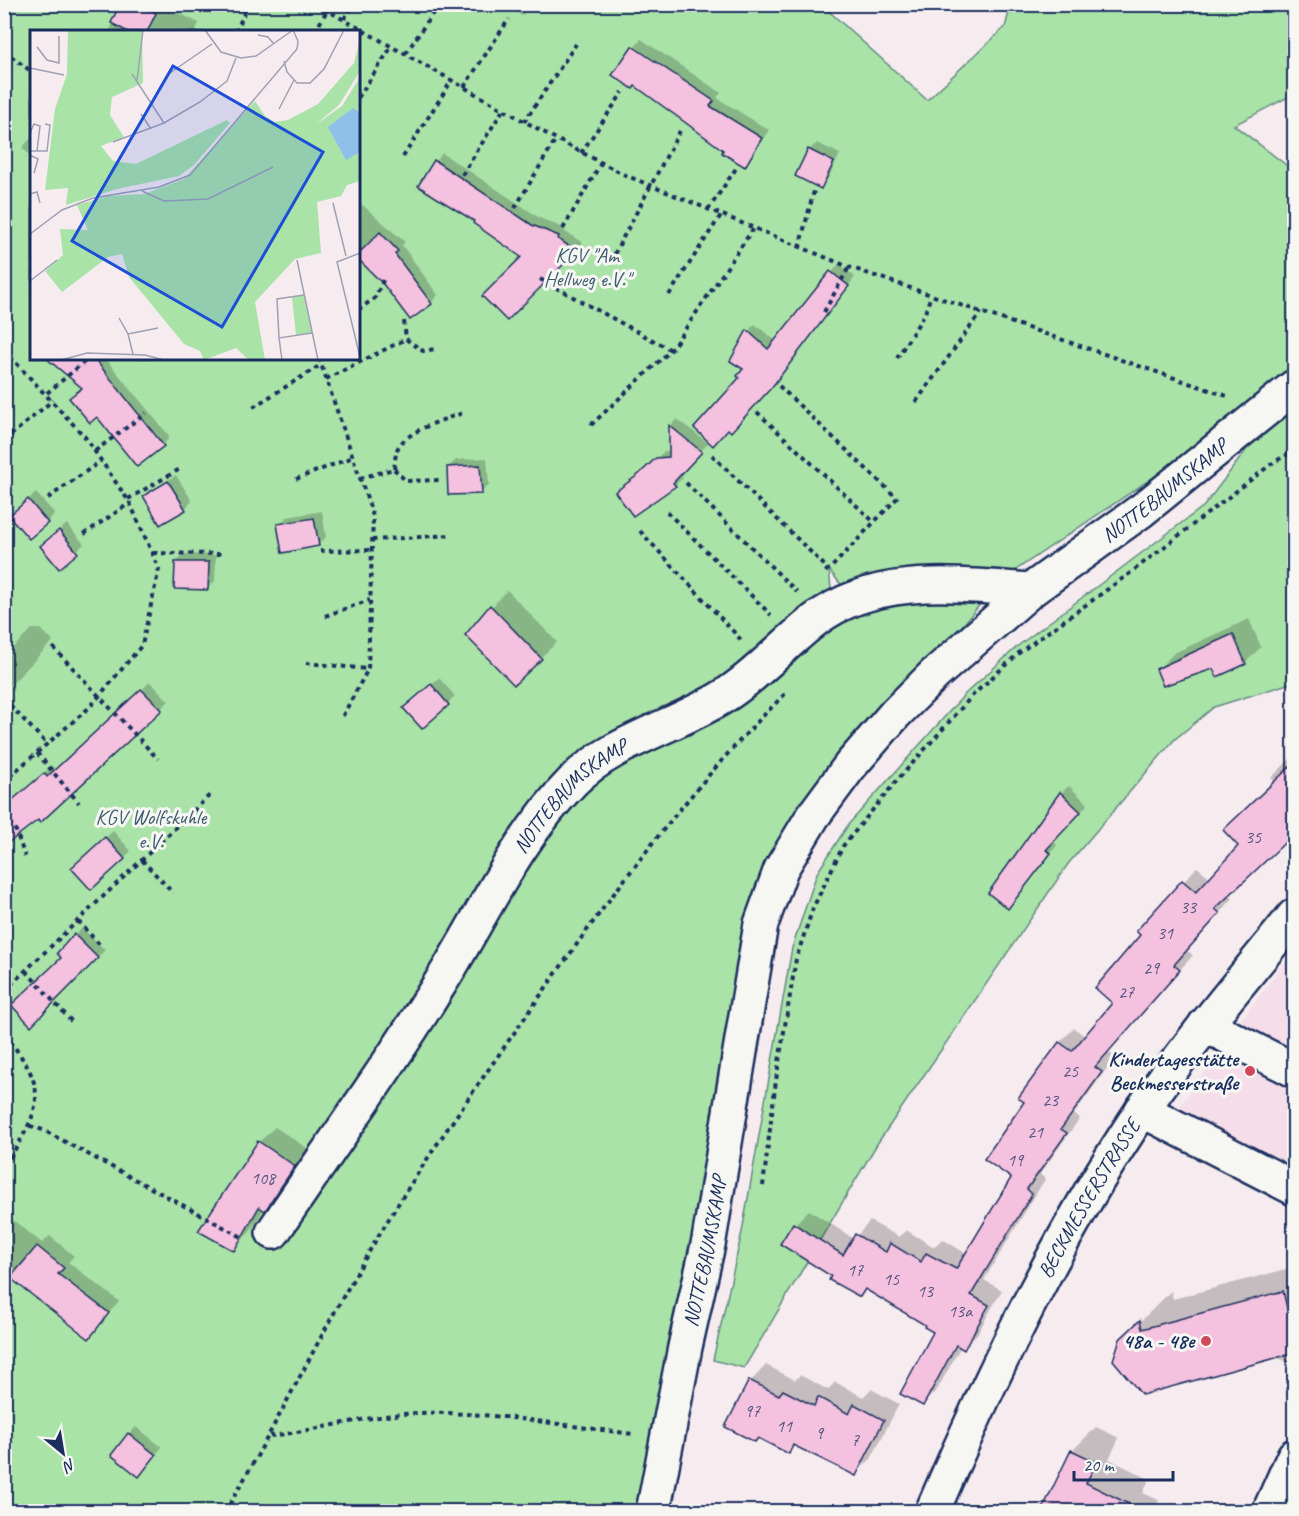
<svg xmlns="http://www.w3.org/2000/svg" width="1299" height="1516" viewBox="0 0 1299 1516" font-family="Caveat,sans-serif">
	<rect width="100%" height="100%" fill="#f6ebee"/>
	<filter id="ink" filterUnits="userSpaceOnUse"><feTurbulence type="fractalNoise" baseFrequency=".0167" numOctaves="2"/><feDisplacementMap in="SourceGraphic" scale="12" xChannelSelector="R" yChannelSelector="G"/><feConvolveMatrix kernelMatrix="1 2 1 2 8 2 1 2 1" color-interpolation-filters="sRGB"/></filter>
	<g filter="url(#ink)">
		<path fill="#f5deea" d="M1294,951V1174L1174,1115L1236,1027Z"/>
		<g fill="#a9e3a8" stroke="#628983" stroke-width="1.5" fill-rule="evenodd">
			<path d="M5,5H822L927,100L1005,27L1011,5H1294V94L1234,125L1294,171V372L1232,424L1007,576L853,599L829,570L833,608L846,603L986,597L905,695L775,868L653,1511L5,1512ZM32,32H358V358H32Z"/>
			<path d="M1294,408V682L1214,707L1174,740L1068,864L877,1144L744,1368L713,1360L742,1232L792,948L817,873L848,825L965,694L1019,645L1204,506L1247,449Z"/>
		</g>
		<g fill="#0003">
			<path d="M122,4H161L199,23L195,32H109Z"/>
			<path d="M503,4H532L522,16Z"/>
			<path d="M641,39L721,93L717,98L769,130L745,165L635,84L614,75Z"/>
			<path d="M32,137V157L22,148Z"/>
			<path d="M817,143L840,154L828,179L821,187L809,150Z"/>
			<path d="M442,153L540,218L565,229L564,231L583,243L507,319L523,257L477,221L420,186Z"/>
			<path d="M358,201L405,242L402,245L438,295L431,303L358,250Z"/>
			<path d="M839,264L855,277L796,356L739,422L748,331L755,324L776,341Z"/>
			<path d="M48,358H105L170,437L163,445L98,415L71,398L83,387Z"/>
			<path d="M677,419L708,443L680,475L683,478L675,485L633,514L617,492L665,451H670V426Z"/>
			<path d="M487,458L489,485L481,492L448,467L456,460Z"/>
			<path d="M176,475L192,501L185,509L145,496Z"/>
			<path d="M36,493L55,514L47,522L18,508Z"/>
			<path d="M322,511L326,537L318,545L279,525L287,517Z"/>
			<path d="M67,524L84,544L76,551L49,539Z"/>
			<path d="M184,554L216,555L215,581L208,588L176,562Z"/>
			<path d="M507,590L557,642L514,683L467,635Z"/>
			<path d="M1249,619L1261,647L1245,663L1158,669L1174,653Z"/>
			<path d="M32,629H41L53,641L4,692V657Z"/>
			<path d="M439,678L455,696L448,704L413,700Z"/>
			<path d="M150,682L169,701L40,821L27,788L52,766L56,770Z"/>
			<path d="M1294,755V833L1229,894L1233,898L1187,951L1193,955L1108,1052L1115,1057L1074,1114L1080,1118L1040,1174L1045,1179L984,1280L1002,1290L977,1334L963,1348L961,1346L937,1390L923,1404L934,1331L867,1288L860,1295L782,1244L795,1224L809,1210L854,1239L870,1221L899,1237L906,1230L934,1247L942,1239L967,1254L1013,1177L1026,1102L1020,1098L1060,1042L1074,1028L1086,1037L1114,1003L1142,935L1139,931L1197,867L1211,878L1240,846L1276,782L1271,778Z"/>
			<path d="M1069,786L1088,804L1053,841L1057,845L1015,899L1061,793Z"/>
			<path d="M113,831L131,851L124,858L80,861Z"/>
			<path d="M82,928L105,950L31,1024L63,957L59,953Z"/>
			<path d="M275,1127L310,1150L280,1193L264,1209L249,1233L233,1249L259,1142Z"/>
			<path d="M4,1213L42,1243L50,1236L74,1256L68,1262L119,1301L89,1337L4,1271Z"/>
			<path d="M1294,1267V1365L1276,1357L1115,1359L1118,1344L1171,1291L1173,1299Z"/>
			<path d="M766,1365L795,1380L800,1375L828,1390L835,1382L863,1397L871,1389L899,1404L871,1459L855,1474L796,1445L789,1452L759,1437L727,1426L751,1381Z"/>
			<path d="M136,1427L162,1447L139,1475L129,1434Z"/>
			<path d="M1096,1427L1119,1438L1109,1459L1149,1479L1143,1493L1159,1500L1154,1512H1043L1072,1451Z"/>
			<path d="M859,1507H868L878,1512H854Z"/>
		</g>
		<g fill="#f4c1df" stroke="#1b2f5e" stroke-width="1.5">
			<path d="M120,4H139L156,13L147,32H128L111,23Z"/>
			<path d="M632,46L714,101L710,106L762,138L745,167L722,153L723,150L635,86L633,89L612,75Z"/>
			<path d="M808,149L834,162L821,189L795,176Z"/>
			<path d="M434,160L532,225L559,236L558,239L577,251L507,321L482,296L521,257L473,223L474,221L418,186Z"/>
			<path d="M380,232L398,251L395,254L432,304L410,320L383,284L358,259V254Z"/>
			<path d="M830,271L849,286L772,387L731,432L728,429L713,446L694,428L739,378L737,376L743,369L730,361L747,330L768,349Z"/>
			<path d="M46,358H94L164,446L137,467L97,417L90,423L69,398L82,388Z"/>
			<path d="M669,425L702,452L673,483L676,486L633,516L615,492L638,475L656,458L669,457Z"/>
			<path d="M480,465L482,494L448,495L447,467Z"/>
			<path d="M168,481L186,510L160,525L143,496Z"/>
			<path d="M28,499L48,523L29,539L9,516Z"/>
			<path d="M314,518L319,546L282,553L277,524Z"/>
			<path d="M59,530L78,553L59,569L40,546Z"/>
			<path d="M175,562H209L208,590L174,589Z"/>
			<path d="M490,605L542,659L514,685L465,635Z"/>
			<path d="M1233,634L1246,664L1217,677L1213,669L1163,686L1156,669Z"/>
			<path d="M431,684L449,705L422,729L403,708Z"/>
			<path d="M141,689L162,710L40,823L38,820L4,846V807L44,773L47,777Z"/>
			<path d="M1294,763V834L1215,909L1220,913L1174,965L1180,970L1095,1067L1102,1072L1061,1129L1067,1133L1027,1189L1032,1194L971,1295L989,1305L964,1350L956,1345L923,1406L900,1394L933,1332L924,1327L925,1325L865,1289L860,1297L829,1280L831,1276L780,1244L793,1223L843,1255L855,1234L886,1252L890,1243L921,1262L926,1253L956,1269L1011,1178L984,1159L1024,1102L1018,1098L1059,1042L1072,1051L1112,1003L1095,988L1140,935L1136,931L1182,880L1196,892L1238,846L1223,830Z"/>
			<path d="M1060,792L1081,812L1046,850L1051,853L1008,909L988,893Z"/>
			<path d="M105,837L125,859L91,890L71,868Z"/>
			<path d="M74,934L98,958L31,1026L11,1005L61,958L57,953Z"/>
			<path d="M258,1141L295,1166L265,1211L259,1207L234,1251L198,1231Z"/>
			<path d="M37,1246L64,1268L58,1274L109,1313L89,1339L10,1278Z"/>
			<path d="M1283,1291L1287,1308L1294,1306V1353L1142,1395L1113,1360L1120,1339L1140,1320L1142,1329Z"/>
			<path d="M749,1380L779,1395L783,1390L814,1406L818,1397L849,1414L854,1404L884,1420L856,1476L793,1445L789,1454L758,1438L755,1442L725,1427Z"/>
			<path d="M128,1433L156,1455L139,1477L111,1455Z"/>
			<path d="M1071,1450L1097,1462L1086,1483L1145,1512H1041Z"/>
		</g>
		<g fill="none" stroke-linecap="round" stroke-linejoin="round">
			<defs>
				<g id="minor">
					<path d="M1205,1025L1294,1070"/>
					<path d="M1142,1110L1294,1188"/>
					<path id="s1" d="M273,1232C328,1150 387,1070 439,985C482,917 516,839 573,781C610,743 675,726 721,698C755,677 783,645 815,620C877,573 959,585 1031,590"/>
					<path id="s2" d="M653,1512L685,1347L709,1240L761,924L781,869L813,816L850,766L895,714L935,674L1031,590L1142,510L1294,387"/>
					<path id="s3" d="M932,1512C992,1373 1058,1235 1143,1109C1189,1042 1243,979 1294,916"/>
					<path d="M1269,1512L1294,1456"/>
				</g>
			</defs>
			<use href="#minor" stroke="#1b2f5e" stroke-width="38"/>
			<g stroke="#1b2f5e" stroke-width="4" stroke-dasharray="4.5 4.5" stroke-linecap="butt">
				<path d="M316,4L556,139L625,175L849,267L1230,397"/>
				<path d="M56,9L58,4"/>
				<path d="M344,19L353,4"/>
				<path d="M236,32L248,4"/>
				<path d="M315,32L327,10"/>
				<path d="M4,51L32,72"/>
				<path d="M406,53L439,4"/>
				<path d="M464,87L509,19"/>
				<path d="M358,98L392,46"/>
				<path d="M524,122L576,44"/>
				<path d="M581,153L623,92"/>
				<path d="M403,157L452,80"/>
				<path d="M462,175L503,110"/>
				<path d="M515,208L556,139"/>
				<path d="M708,210L737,167"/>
				<path d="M563,229L601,163"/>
				<path d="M799,248L814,191"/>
				<path d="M610,262L682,127"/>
				<path d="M540,279L671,350"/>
				<path d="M669,295L721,215"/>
				<path d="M358,310L375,298L385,276"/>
				<path d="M824,312L849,267"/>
				<path d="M404,321L406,339"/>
				<path d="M406,339L423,351L435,349"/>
				<path d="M4,350L85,437L130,503L159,569L142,645L90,707L4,781"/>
				<path d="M319,358L373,516L368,669L341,719"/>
				<path d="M897,358L925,313L931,295"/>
				<path d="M326,379L406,339"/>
				<path d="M779,386L897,498L829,570"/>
				<path d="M47,393L89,358"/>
				<path d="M916,402L981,312"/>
				<path d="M253,407L321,365"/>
				<path d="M757,412L874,522"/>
				<path d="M591,425L671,350L753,229"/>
				<path d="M4,441L53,400"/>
				<path d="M95,451L146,413"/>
				<path d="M712,455L828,569L824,574"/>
				<path d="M394,469L406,481L442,480"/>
				<path d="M360,478L394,469C395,464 395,455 397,450C404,431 448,418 466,412"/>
				<path d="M296,479L353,457"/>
				<path d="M686,483L797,592"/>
				<path d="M48,498L101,461"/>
				<path d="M128,499L180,469"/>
				<path d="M667,512L771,615"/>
				<path d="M640,531L743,642"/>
				<path d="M84,534L130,503"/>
				<path d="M372,540L451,535"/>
				<path d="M320,551L372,550"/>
				<path d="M153,553L221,554"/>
				<path d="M4,593L10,597"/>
				<path d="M325,616L370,600"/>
				<path d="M53,647L158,759"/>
				<path d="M306,663L368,669"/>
				<path d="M4,699L47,744"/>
				<path d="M37,753L79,803"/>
				<path d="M4,814L16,831L25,857"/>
				<path d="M142,860L173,893"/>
				<path d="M78,921L99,944"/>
				<path d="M26,971L73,1023"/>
				<path d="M4,991L212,793"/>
				<path d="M4,1034C52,1092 41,1108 4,1167"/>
				<path d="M30,1126L43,1130L242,1237"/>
				<path d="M763,1186L776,1080L796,959L813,908L843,846L894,784L973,695L1020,652L1129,574L1274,462L1294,451"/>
				<path d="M270,1436C320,1430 369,1415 419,1413C490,1411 564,1426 634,1434"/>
				<path d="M225,1512C274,1430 315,1344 363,1262C412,1177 470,1096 526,1016C606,902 686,791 786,693"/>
			</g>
			<use href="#minor" stroke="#f6f6f2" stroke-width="33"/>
		</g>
	</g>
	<g fill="#d1495b" stroke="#f6f6f2" stroke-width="2">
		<circle cx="1250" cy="1071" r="6"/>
		<circle cx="1206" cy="1341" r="6"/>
	</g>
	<g text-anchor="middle" stroke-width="6" stroke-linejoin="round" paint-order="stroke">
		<g font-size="18" fill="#51547e">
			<text x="1253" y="843">35</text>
			<text x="1188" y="913">33</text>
			<text x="1165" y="939">31</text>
			<text x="1151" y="974">29</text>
			<text x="1126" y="998">27</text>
			<text x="1070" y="1077">25</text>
			<text x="1050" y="1106">23</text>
			<text x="1035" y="1138">21</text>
			<text x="1015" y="1166">19</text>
			<text x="263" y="1184">108</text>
			<text x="855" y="1276">17</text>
			<text x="891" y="1285">15</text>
			<text x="925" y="1297">13</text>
			<text x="960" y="1317">13a</text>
			<text x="752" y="1417">97</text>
			<text x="784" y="1432">11</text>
			<text x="819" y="1439">9</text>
			<text x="855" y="1446">7</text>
		</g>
		<g font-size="21" fill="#3e5c70" stroke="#f6f6f2">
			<text x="587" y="262">KGV "Am<tspan x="587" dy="24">Hellweg e.V."</tspan></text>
			<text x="151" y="824">KGV Wolfskuhle<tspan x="151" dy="24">e.V.</tspan></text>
		</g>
		<g font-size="21" fill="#1b2f5e" stroke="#f6f6f2">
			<text dy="7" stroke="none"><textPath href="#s2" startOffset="1200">NOTTEBAUMSKAMP</textPath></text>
			<text dy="7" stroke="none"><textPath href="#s1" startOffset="530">NOTTEBAUMSKAMP</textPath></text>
			<text dy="7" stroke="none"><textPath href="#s3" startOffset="351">BECKMESSERSTRASSE</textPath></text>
			<text dy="7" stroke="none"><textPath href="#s2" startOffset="266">NOTTEBAUMSKAMP</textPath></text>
		</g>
		<g font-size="21" font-weight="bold" fill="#1b2f5e" stroke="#f6f6f2" text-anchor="end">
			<text x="1238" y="1066">Kindertagesstätte<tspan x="1238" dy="24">Beckmesserstraße</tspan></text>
			<text x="1194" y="1348">48a - 48e</text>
		</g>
	</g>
	<g transform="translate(30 30)">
		<rect width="330" height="330" fill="#f6ebee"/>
		<path d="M38,0H112L113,53L82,67L80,85L94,107L71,116L83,131L106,134L197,90L200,93L164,135L149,146L87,159L36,175L38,158L15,160L25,79L37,44ZM330,10V41L309,75L285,95L312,76L330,47V151L317,155L311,166L287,172L291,223L265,229L225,272L235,330H219L206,318L174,330L170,321L154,314L99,247L92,224L78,227L32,262L15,241L33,225L30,199L58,200L47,175L78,166L114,164L154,149L225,71L235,86L245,92L258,90L288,74L324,33ZM274,265L282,303L266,305L262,267Z" fill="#a9e3a8"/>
		<path d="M323,78L330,83V122L316,130L298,97Z" fill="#8ec0ea"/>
		<path fill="none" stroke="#9ea0b4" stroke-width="1.5" d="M175,0L191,22L211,28L226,26L263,0M228,5L238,7L244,14M7,17L17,30L29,33V6M254,31L257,42L267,53H280L294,39L314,0M0,38L34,45M102,44L134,93M137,45L182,14M107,51L113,0M249,79L264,50M111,84L121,99M0,103L4,94L10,96L7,121M83,112L134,93L170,72L197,51L206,28M0,121H17L20,95L15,94M0,125L8,129L4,143M112,161L134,171L178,169L243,137M0,164L7,162L10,173M303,173L316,226M0,204L32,180L63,168L129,157L160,145L267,19L268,11L263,0M330,223L307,232L330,327M267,230L288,330M0,251L27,230M274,265L247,269L249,308L282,303M89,288L98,304L103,324M98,304L128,298M249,308L252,330M31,330L57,323L115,325L134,330"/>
		<path fill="#1d4ed8" fill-opacity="0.15" stroke="#1d4ed8" stroke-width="3" d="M143,36L293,122L192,297L42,211Z"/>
		<rect width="330" height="330" fill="none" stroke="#1b2f5e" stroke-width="3"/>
	</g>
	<rect width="1299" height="1516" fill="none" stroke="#f6f6f2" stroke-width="24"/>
	<rect x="12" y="12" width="1275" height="1492" fill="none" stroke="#1b2f5e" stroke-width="2" filter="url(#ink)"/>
	<g transform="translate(63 1453) rotate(150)" stroke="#f6f6f2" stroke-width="4.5" paint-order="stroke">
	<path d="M0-4.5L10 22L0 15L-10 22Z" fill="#1b2f5e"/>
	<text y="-9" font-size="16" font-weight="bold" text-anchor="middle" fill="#1b2f5e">N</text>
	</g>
	<path d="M1074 1471v9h99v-9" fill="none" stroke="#1b2f5e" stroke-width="3"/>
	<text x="1083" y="1471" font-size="18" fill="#1b2f5e" stroke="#f6f6f2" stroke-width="4.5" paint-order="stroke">20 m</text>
</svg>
